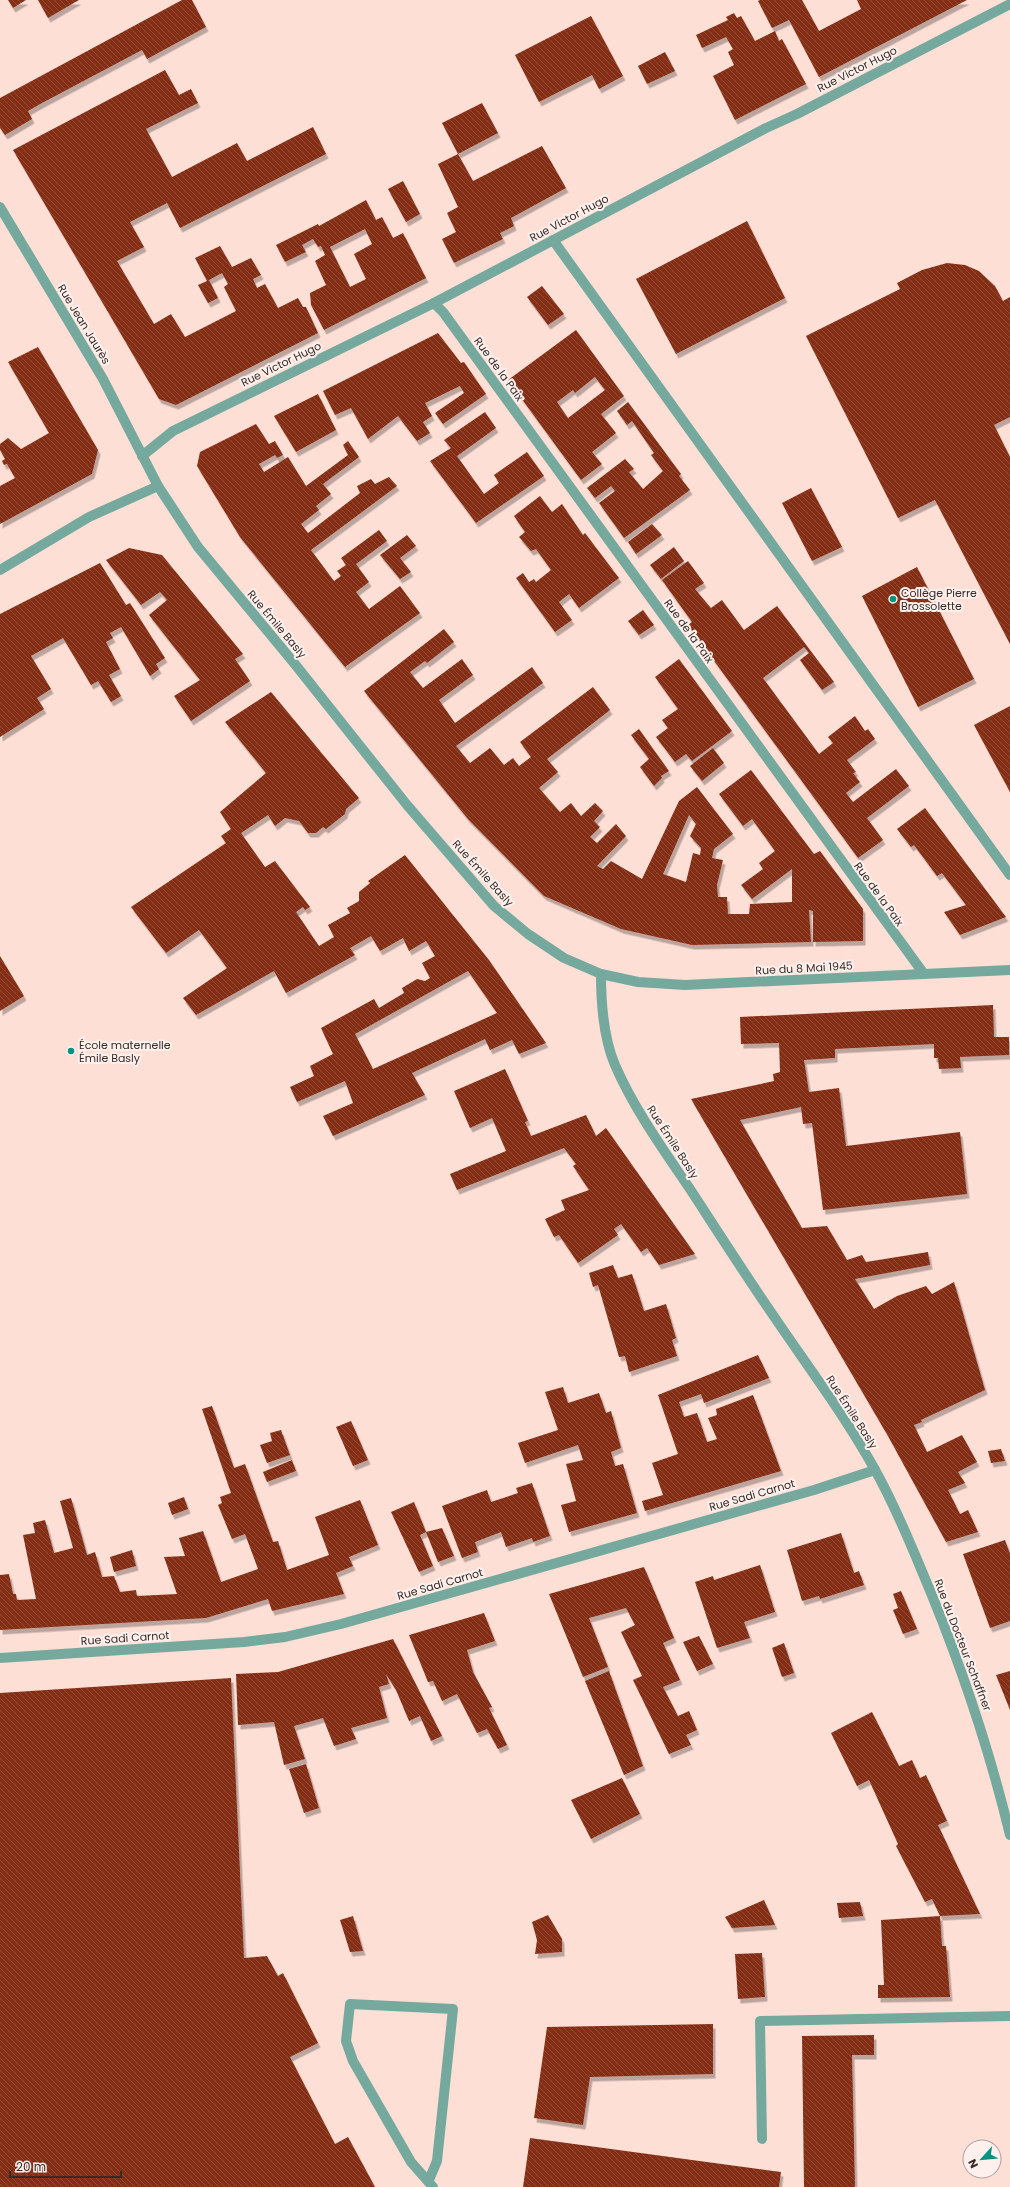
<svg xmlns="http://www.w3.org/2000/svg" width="1010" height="2187" viewBox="0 0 1010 2187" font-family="Poppins,sans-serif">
	<defs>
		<pattern id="building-back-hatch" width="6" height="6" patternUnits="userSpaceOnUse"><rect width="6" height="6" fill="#852f14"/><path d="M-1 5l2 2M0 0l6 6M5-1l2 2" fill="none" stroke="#914c36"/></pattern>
		<filter id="shadow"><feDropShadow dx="2.5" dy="4.5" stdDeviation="0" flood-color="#0004"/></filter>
	</defs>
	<rect width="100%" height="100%" fill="#fedfd6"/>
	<g fill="url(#building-back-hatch)" fill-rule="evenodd" filter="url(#shadow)">
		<path d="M8,0H26L13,8Z"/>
		<path d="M38,0H79L48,18Z"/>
		<path d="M182,0H192L206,27L147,59L142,50L42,103L28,111L32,119L5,135L0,128V98Z"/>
		<path d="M760,0H802L819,31L861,9L857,0H967L819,77L789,20L772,28L758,1Z"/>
		<path d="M734,13L737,18L741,16L755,41L775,31L779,41L782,39L806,84L735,120L713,76L734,65L728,52L733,49L726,37L702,48L696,35L728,20L726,17Z"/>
		<path d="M591,16L623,76L599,89L592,75L539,102L515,55Z"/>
		<path d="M665,52L675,71L647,84L638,66Z"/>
		<path d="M165,70L179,95L191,89L198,103L146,129L172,177L237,143L247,161L313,127L326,154L180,228L167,203L130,222L144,247L117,261L154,324L171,314L185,337L236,311L224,287L228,284L222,273L209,280L218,298L208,303L198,285L207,281L195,258L220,246L232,267L251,258L261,275L253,279L257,288L265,284L278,308L298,298L303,307H306L318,333L176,405L159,399L13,150Z"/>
		<path d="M482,103L498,133L458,154L442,123Z"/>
		<path d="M542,146L566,188L511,218L514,226L500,233L503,239L454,263L442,239L456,232L447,213L458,207L438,164L458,154L473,181Z"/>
		<path d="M403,181L420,214L406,222L388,189Z"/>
		<path d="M366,200L376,220L382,217L393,238L403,233L426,278L324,330L311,305L310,293L326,285L315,261L325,255L321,246L318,247L313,239L302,245L306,252L285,262L276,245L318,224L319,226ZM365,229L372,244L354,254L366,279L350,287L330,247Z"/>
		<path d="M747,221L785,298L676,354L636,279Z"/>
		<path d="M947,263L965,265L979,271L995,286L1003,301L1010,297V417L994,425L1010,457V644L935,500L898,518L806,336L900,289L897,283L922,270Z"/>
		<path d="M542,286L564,314L548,325L527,297Z"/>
		<path d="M576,330L624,396L601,414L616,433L592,452L602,464L581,480L508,380ZM595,377L605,390L568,418L557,402L573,390L575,393Z"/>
		<path d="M438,333L461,363L464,362L486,394L443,424L435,413L464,393L460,386L425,403L432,416L423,422L430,433L417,441L398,416L368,439L351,408L335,415L323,391Z"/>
		<path d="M38,347L98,450L92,474L0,524V486L15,478L7,464L4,465L2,461L5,459L0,450V444L8,438L21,449L49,433L8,362Z"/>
		<path d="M318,394L336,430L296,452L274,416Z"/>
		<path d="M628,402L681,474L679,476L690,490L624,538L599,503L615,491L611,486L595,498L587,488L625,459L634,469L629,472L643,489L663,471L651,455L654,453L632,421L627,425L617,411Z"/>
		<path d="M485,412L496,428L457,456L484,494L499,483L494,475L527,452L544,476L476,523L430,461L451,448L444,440Z"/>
		<path d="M256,424L269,444L275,441L283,455L277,458L275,455L259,464L264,472L288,457L306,486L348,455L343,445L348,441L359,457L323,484L331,494L316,506L319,510L301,524L308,533L360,493L357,486L371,479L375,484L389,477L397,486L311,550L334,581L341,576L337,571L346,565L341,558L379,530L387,541L356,564L369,582L356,592L369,609L400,586L420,613L345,667L240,537L197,466L200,452Z"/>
		<path d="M811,488L842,547L812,561L782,503Z"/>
		<path d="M540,496L552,512L562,504L583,535L585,533L619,578L579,608L569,594L559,602L572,620L555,632L516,578L523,573L529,582L534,579L536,582L551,570L536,549L531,551L519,537L525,532L514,516Z"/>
		<path d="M652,524L662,535L636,554L628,542Z"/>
		<path d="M407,535L416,546L400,558L411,572L400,579L380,555Z"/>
		<path d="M674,547L684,561L661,579L650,565Z"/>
		<path d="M129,548L162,555L243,654L235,659L250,681L191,721L174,696L200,680L149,615L167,600L160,592L141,605L106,560Z"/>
		<path d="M688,561L704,583L695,589L711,608L722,600L744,630L777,606L834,682L822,690L800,660L809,653L804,647L763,678L819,754L833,743L828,737L855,716L865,731L868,729L875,739L847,760L856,772L853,773L860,782L846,793L853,802L896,769L909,786L867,818L883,840L858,858L688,625L692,622L662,580Z"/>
		<path d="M100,563L126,605L130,603L165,658L156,664L159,669L150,676L121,627L110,633L113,638L106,642L120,669L109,675L121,696L111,702L98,681L91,685L63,638L31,656L51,689L37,698L44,709L0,737V614Z"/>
		<path d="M917,567L974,679L918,707L862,596Z"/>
		<path d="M643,610L654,625L639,635L628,621Z"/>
		<path d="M444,629L454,642L427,663L425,661L410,672L423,688L462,659L473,675L439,700L455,723L532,667L543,683L456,746L470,763L490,748L504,765L513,758L519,766L531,757L520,742L593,687L610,710L547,759L558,772L539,788L560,812L571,803L581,816L595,803L603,811L594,821L600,827L590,837L597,843L616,824L626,836L597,866L603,869L611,861L642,879L679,801L697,787L733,834L714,849L712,858L723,860L717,885L718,897H727L728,914H749L750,904L792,902V869L752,899L741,885L763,869L759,863L775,851L752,819L743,826L719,794L751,770L814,854L820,851L863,909V941L813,942V911L809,910L811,942L692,945L621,929L544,896L468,819L364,691ZM689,815L696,824L690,836L701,848L700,855L693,853L686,882L663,874Z"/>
		<path d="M679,659L732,731L692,761L686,754L675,762L656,737L668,728L662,720L678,709L655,677Z"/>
		<path d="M271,692L359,798L346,809L345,814L326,829L323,827L316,833H308L299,821L285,818L275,826L268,815L241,833L265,867L275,861L310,907L305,910L303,907L296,912L319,946L334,937L328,925L350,913L347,908L359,901V892L370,883L368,881L405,855L489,960L546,1043L519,1054L512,1040L490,1050L485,1039L412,1073L425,1095L333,1136L323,1116L353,1103L345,1081L297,1102L290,1087L314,1076L310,1066L333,1054L321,1028L374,999L379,1008L404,993L402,988L417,979L425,981L430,978L422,963L435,956L426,941L409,951L403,938L380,951L371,936L350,948L355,955L286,993L274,971L196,1015L183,998L227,968L199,930L166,953L131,907L226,843L221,836L231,829L220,812L266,773L225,722ZM468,971L497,1013L373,1069L355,1034Z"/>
		<path d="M1010,706V792L974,725Z"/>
		<path d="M639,729L669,771L661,776L662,778L654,786L640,767L649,759L631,735Z"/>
		<path d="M713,748L724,763L702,781L690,766Z"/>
		<path d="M925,808L939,827L1006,917L960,935L944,912L966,905L942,873L937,876L914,845L911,847L897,829Z"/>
		<path d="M0,956L24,996L0,1011Z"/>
		<path d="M993,1005L994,1037H1009V1055L960,1057L961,1068L939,1069L938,1058H934V1044L835,1049V1058L804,1060L809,1092L839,1088L846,1146L960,1132L967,1194L823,1210L812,1123L803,1124L801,1107L740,1120L802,1228L827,1226L847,1260L862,1255L866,1262L928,1252L930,1265L855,1279L874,1309L897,1296L926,1286L932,1294L954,1282L985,1390L921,1420L922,1422L914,1425L927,1452L962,1435L977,1462L958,1472L965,1483L948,1490L960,1514L968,1510L978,1532L946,1542L888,1436L691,1099L774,1081L773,1074L780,1072L779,1043L741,1044L740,1017Z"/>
		<path d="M505,1069L528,1121L525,1122L531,1136L586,1115L596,1136L606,1128L695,1254L659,1265L647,1248L641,1252L621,1224L614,1229L618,1235L578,1263L559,1235L554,1237L545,1219L565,1210L561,1200L589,1190L573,1166L576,1164L564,1148L457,1190L450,1174L506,1151L492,1118L470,1128L454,1091Z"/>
		<path d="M613,1265L618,1278L632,1274L644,1311L666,1304L676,1338L672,1340L677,1356L629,1372L625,1356L619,1357L598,1285L593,1287L589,1273Z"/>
		<path d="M758,1355L769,1378L704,1403L701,1394L679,1402L684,1417L697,1413L707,1442L717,1439L708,1418L717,1415L716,1409L753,1395L781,1471L645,1511L642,1501L663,1495L652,1463L678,1454L658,1395Z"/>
		<path d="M563,1387L568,1403L599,1393L606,1413L611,1411L621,1448L611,1452L615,1466L623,1464L637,1513L569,1532L561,1505L576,1501L566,1464L583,1460L578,1445L525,1463L518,1443L558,1430L545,1392Z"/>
		<path d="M212,1406L234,1468L245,1464L273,1542L278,1541L287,1570L329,1555L315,1517L360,1500L378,1545L349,1557L353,1566L336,1573L344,1594L272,1611L268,1599L206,1618L0,1630V1575L9,1574L13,1594H16L17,1600L36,1599L23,1535L35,1533L33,1523L45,1520L54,1553L73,1548L60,1501L71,1498L87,1555L95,1552L102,1577L114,1576L120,1592L136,1590L137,1596L177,1594L164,1557L185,1556L179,1538L203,1531L221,1582L258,1569L245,1534L232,1539L218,1505L222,1503L220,1497L231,1493L202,1409Z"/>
		<path d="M351,1421L368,1460L353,1466L336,1427Z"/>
		<path d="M281,1430L290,1455L267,1463L260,1445L272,1441L270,1433Z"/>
		<path d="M1001,1449L1005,1461L991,1463L988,1451Z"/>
		<path d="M292,1460L296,1471L267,1482L263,1472Z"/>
		<path d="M532,1483L550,1536L533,1542L532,1538L506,1547L501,1532L475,1542L478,1552L462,1558L442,1506L487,1490L491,1502L518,1493L516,1488Z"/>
		<path d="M184,1497L188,1509L172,1515L168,1503Z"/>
		<path d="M414,1502L426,1532L420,1535L433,1566L419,1572L391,1512Z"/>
		<path d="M442,1528L454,1556L438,1562L426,1532Z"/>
		<path d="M841,1533L854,1573L859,1571L864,1585L820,1599L819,1596L802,1601L787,1550Z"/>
		<path d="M1005,1540L1010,1554V1621L990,1628L963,1554Z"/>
		<path d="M132,1550L136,1566L114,1572L110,1557Z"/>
		<path d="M760,1565L775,1612L744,1622L750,1638L717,1648L695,1582L713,1576L714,1580Z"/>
		<path d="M644,1567L674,1638L663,1643L680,1680L663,1687L678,1716L689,1711L697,1730L686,1735L691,1745L669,1754L633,1680L642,1676L621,1632L635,1625L626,1608L589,1618L608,1667L583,1677L549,1594Z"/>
		<path d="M901,1591L917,1629L903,1634L893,1610L898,1608L893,1594Z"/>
		<path d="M484,1613L495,1641L467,1650L473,1672L492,1707L489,1708L507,1745L498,1749L487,1729L477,1733L457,1694L442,1701L433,1681L428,1682L409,1635Z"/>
		<path d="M699,1636L713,1664L697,1671L683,1642Z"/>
		<path d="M393,1639L442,1736L431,1741L420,1716L409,1721L396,1690L386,1674L389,1684L379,1687L387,1718L351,1728L356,1739L334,1746L323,1718L294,1726L305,1759L284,1765L274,1722L238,1725L236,1674L278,1672Z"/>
		<path d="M784,1643L794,1673L782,1677L772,1648Z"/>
		<path d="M609,1671L643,1766L624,1775L585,1681Z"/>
		<path d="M1010,1671V1710L996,1675Z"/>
		<path d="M231,1678L244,1958L267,1956L278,1976L283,1973L318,2043L290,2057L335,2144L348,2137L375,2187H0V1693Z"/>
		<path d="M872,1712L899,1766L912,1760L920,1778L926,1775L947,1821L938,1825L980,1914L940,1916L932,1899L925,1902L896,1846L898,1844L869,1780L857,1786L831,1733Z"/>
		<path d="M306,1764L319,1808L304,1813L289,1769Z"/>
		<path d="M622,1778L640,1814L591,1839L571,1800Z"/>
		<path d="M764,1900L775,1925L732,1928L725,1917Z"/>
		<path d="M860,1902L863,1916L839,1918L837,1903Z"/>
		<path d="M548,1915L562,1939V1952L535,1954L537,1940L532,1922Z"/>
		<path d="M353,1916L363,1951L350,1952L340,1920Z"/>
		<path d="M940,1916L942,1946H946L950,1997L878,1998V1985H884L881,1920Z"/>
		<path d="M762,1953L765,1997L738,1999L735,1954Z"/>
		<path d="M713,2024V2074L590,2077L583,2125L534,2118L547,2027Z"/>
		<path d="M874,2035V2055H852L855,2187H804L802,2036Z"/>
		<path d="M530,2138L781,2172L779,2187H523Z"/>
	</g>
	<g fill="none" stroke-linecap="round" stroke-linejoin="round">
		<g stroke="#76a99e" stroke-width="10">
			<path d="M0,207L103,379L158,486L198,547L294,663L407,805L494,906L528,934L564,958L601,974L638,982L685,985L1010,970"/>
			<path d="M553,240L1010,875"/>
			<path d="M434,303L443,312L924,974"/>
			<path d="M142,456L173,431L434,303L766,128L797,114L1010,4"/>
			<path d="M0,570L89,517L158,486"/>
			<path d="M601,974C601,1004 603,1037 615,1065C634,1109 663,1149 690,1189C718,1232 746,1276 775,1318C809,1368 845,1416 874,1468C892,1500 907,1535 921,1569C958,1656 988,1744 1010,1835"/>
			<path d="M0,1658L244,1642L285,1637L341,1624L814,1490L875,1470"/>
			<path d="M762,2139L760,2021L1010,2016"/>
			<path d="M429,2180L437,2161L453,2009L350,2004L346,2041L353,2061L411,2162L433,2187"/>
		</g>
	</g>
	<g fill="#029482" stroke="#fef1ed" stroke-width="1.5">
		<circle cx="893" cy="599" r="4"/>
		<circle cx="71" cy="1051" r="4"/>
	</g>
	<g text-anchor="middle" stroke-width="4" stroke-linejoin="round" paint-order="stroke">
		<g font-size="11" fill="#372b28" stroke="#fef1ed">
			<text transform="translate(857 69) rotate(-27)" y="4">Rue Victor Hugo</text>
			<text transform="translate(569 218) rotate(-28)" y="4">Rue Victor Hugo</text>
			<text transform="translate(84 324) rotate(59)" y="4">Rue Jean Jaurès</text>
			<text transform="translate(281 364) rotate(-26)" y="4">Rue Victor Hugo</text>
			<text transform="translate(499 369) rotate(54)" y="4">Rue de la Paix</text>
			<text transform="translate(277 624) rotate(50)" y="4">Rue Émile Basly</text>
			<text transform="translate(689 631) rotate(54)" y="4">Rue de la Paix</text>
			<text transform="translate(483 873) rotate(48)" y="4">Rue Émile Basly</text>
			<text transform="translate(879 894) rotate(54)" y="4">Rue de la Paix</text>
			<text transform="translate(804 968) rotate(-3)" y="4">Rue du 8 Mai 1945</text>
			<text transform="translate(673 1142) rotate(57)" y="4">Rue Émile Basly</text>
			<text transform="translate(852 1412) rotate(57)" y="4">Rue Émile Basly</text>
			<text transform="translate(752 1495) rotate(-16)" y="4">Rue Sadi Carnot</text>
			<text transform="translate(440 1584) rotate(-16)" y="4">Rue Sadi Carnot</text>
			<text transform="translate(125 1638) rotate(-4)" y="4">Rue Sadi Carnot</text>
			<text transform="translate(963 1645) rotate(69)" y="4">Rue du Docteur Schaffner</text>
		</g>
		<g font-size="11" fill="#372b28" stroke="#fef1ed" text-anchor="start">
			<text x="901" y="597">Collège Pierre<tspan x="901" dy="13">Brossolette</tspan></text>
			<text x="79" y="1049">École maternelle<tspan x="79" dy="13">Émile Basly</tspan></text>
		</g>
	</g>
	<g transform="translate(982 2159) rotate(243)"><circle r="19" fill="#fef1ed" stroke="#aea29e"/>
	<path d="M0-3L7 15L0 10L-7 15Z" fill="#029482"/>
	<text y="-6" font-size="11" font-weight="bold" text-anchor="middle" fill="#372b28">N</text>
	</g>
	<path d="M10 2171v6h111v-6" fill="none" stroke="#372b28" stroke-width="2"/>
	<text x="16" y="2171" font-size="12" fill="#372b28" stroke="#fef1ed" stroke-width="3" paint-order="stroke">20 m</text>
</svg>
